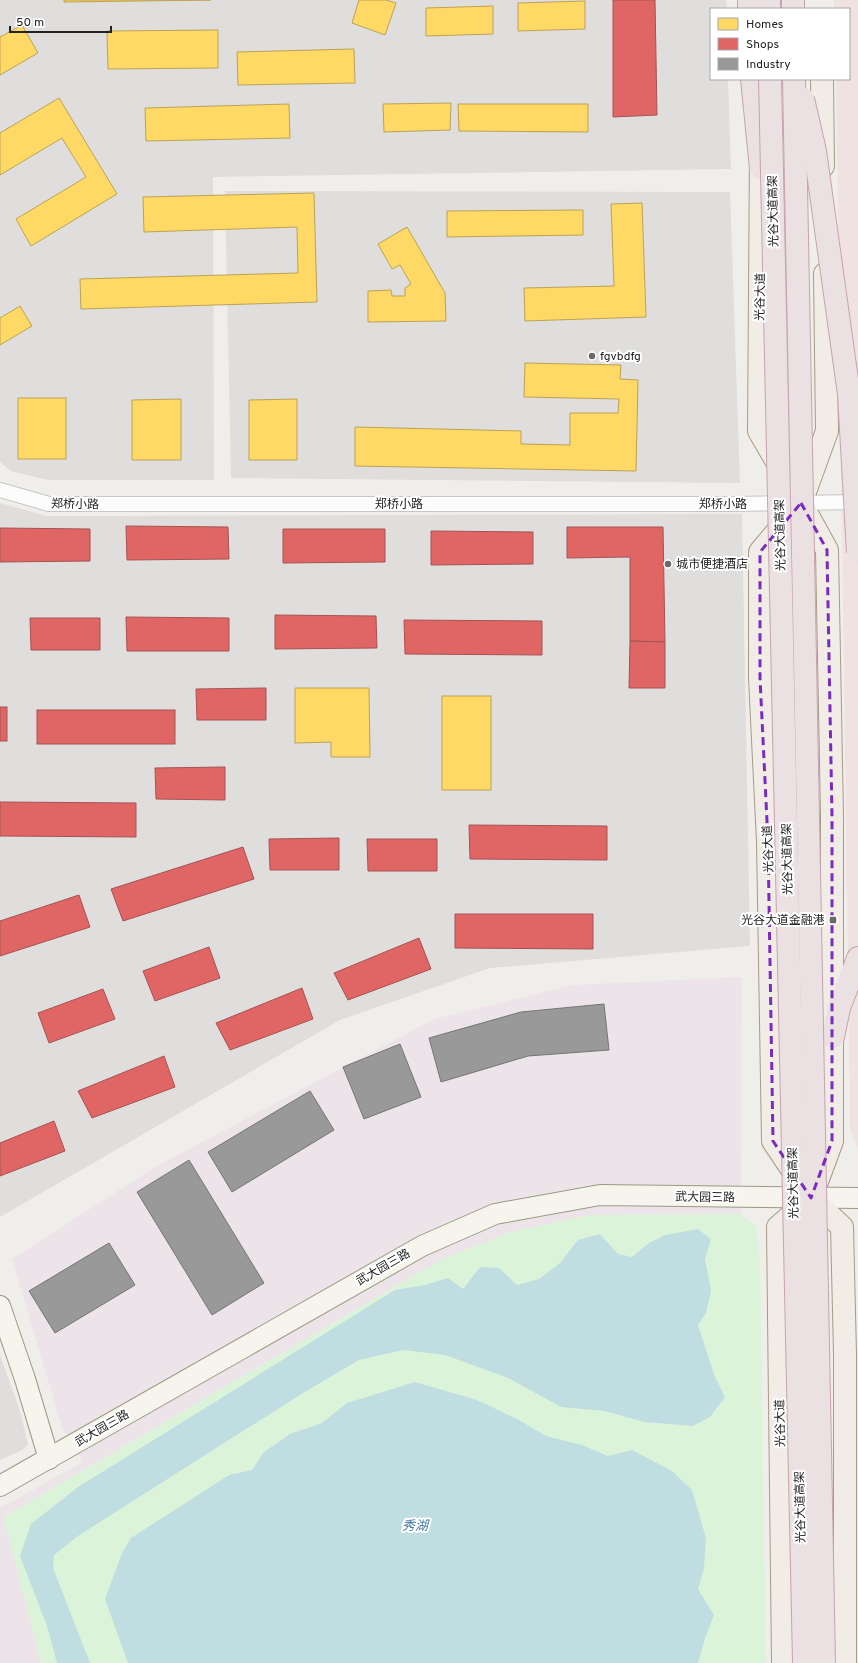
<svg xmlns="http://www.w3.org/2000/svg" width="858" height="1663" viewBox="0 0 858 1663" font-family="Overpass,'Noto Sans SC',sans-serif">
	<rect width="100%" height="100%" fill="#f0eeeb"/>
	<g fill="#dfdedc">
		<path d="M0,0H726L727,9H711V79H728L731,169L213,177L214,480H48L11,471L0,462Z"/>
		<path d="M225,191L730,192L740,483L231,478Z"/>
		<path d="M0,503L47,516L742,514L750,946L490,968L340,1020L0,1217Z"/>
		<path d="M0,1355L20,1411L28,1444L26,1447L20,1451L0,1460Z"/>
	</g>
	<path fill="#f1e2e2" d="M834,0H858V1148L850,1129L836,79H849V9H834Z"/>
	<path fill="#ede4ea" d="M742,977L741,1214L589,1215L511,1232L442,1259L4,1517L41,1663H0V1508L83,1462L62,1428L12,1259L155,1167L434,1019L571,985Z"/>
	<path fill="#dbf4d9" d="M741,1214L756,1226L760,1260L766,1663H41L4,1517L442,1259L511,1232L589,1215Z"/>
	<g fill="#c0dde2">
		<path d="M698,1229L711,1239L705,1259L711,1291L706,1313L698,1325L715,1377L725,1397L710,1417L693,1426L644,1422L605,1411L561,1407L508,1378L445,1355L403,1350L359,1360L303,1393L78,1536L54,1555L53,1568L90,1663H57L47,1626L20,1556L31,1524L78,1487L395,1290L425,1285L448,1278L463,1289L480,1267L499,1268L517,1285L539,1279L560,1263L578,1240L600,1234L618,1254L632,1257L649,1243L665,1235Z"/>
		<path d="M415,1382L477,1400L519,1420L546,1436L582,1445L608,1456L632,1450L672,1471L692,1490L706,1538L704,1568L698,1589L714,1615L705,1638L698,1663H128L105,1599L122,1553L131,1538L229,1475L252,1470L264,1452L290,1434L322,1423L347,1403Z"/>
	</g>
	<g fill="#ffd966" stroke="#bda252">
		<path d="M64,0H211L64,2Z"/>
		<path d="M359,0H386L396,3L385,35L352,23Z"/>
		<path d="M585,1V29L518,31V3Z"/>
		<path d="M493,6V34L426,36V8Z"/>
		<path d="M22,25L38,53L0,75V37Z"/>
		<path d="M218,30V68L108,69L107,31Z"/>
		<path d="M354,49L355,83L238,85L237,52Z"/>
		<path d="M59,98L117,194L31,246L16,219L86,177L62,138L0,175V133Z"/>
		<path d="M451,103L450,130L384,132L383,104Z"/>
		<path d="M289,104L290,138L146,141L145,108Z"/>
		<path d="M458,104H588V132L459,131Z"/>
		<path d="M314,193L317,302L81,309L80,279L298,273L297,227L144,232L143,197Z"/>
		<path d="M642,203L646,317L525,321L524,288L614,286L611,204Z"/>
		<path d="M583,210V235L447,237V211Z"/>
		<path d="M407,227L445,293L446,321L368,322V291L391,290L392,296H405V288L411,284L400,265L392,269L378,244Z"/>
		<path d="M20,306L32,326L0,345V318Z"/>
		<path d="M525,363L621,365L620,379L638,380L636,471L355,466V427L521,431V444L570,445V413H618L619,399L524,397Z"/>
		<rect x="18" y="398" width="48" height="61"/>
		<path d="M181,399V460H132V400Z"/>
		<path d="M297,399V460H249V400Z"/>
		<path d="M295,688H369L370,757H331V742L295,743Z"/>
		<rect x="442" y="696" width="49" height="94"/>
	</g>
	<g fill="#e06666" stroke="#a75252">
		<path d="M613,0H655L657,115L613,117Z"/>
		<path d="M126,526L228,527L229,559L127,560Z"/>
		<path d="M567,527H663L665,642L630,641V557L567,558Z"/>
		<path d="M0,528L90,529V561L0,562Z"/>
		<path d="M283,529H385V562L283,563Z"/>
		<path d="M431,531L533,532V564L431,565Z"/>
		<path d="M275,615L376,616L377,648L275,649Z"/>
		<path d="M126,617L229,618V651H127Z"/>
		<path d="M30,618H100V650H31Z"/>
		<path d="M404,620L542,621V655L405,654Z"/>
		<path d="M630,641L665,642V688H629Z"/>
		<path d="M266,688V720H197L196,689Z"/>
		<rect x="0" y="707" width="7" height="34"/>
		<rect x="37" y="710" width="138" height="34"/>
		<path d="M225,767V800L156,799L155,768Z"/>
		<path d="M0,802L136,803V837L0,836Z"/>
		<path d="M469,825L607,826V860L470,859Z"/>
		<path d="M339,838V870H270L269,839Z"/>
		<path d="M367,839H437V871H368Z"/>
		<path d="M243,847L254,879L123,921L111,889Z"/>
		<path d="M79,895L90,927L0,956V921Z"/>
		<path d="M455,914H593V949L455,948Z"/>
		<path d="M419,938L431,969L348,1000L334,973Z"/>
		<path d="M209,947L220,978L155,1001L143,971Z"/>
		<path d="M302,988L313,1019L230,1050L216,1023Z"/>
		<path d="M103,989L115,1019L49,1043L38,1013Z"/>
		<path d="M164,1056L175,1087L92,1118L78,1091Z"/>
		<path d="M54,1121L65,1151L0,1176V1143Z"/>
	</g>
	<g fill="#999" stroke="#757575">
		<path d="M604,1004L609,1050L528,1056L441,1082L429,1038L521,1012Z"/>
		<path d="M400,1044L421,1097L364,1119L343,1067Z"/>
		<path d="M310,1091L334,1130L232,1192L208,1152Z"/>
		<path d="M189,1160L264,1283L212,1315L137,1192Z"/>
		<path d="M109,1243L135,1285L55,1333L29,1291Z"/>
	</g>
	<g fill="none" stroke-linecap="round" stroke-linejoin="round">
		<defs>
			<path id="street" d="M0,490L49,504H730L858,502"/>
			<g id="secondary">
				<path d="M0,1306L25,1379L49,1459"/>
				<path d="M0,1486L422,1246L495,1214L600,1195L858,1198"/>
			</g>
			<g id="primary">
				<path d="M822,79L823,166"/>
				<path d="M761,150L759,431L801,503L760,552V678L768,842L773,1141L811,1198L842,1227L845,1354V1663"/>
				<path d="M783,1663L778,1227L811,1198L832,1141V816L827,550L801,503L827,431L825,274"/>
			</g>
			<g id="highway">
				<path d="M749,0V9"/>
				<path d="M769,0V9"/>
				<path d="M793,0V9"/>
				<path d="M752,79L761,168"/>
				<path d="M833,1037L839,1008L858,958"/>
			</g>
		</defs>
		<use href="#street" stroke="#c7c6c5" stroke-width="16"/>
		<use href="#secondary" stroke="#9a9a82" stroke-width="22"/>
		<use href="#primary" stroke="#a79a87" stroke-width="24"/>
		<use href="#highway" stroke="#c5a3af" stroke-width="24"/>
		<use href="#street" stroke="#fdfcfc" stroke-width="14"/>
		<use href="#secondary" stroke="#f5f4ed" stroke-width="20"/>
		<use href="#primary" stroke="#f2ece7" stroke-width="22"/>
		<use href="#highway" stroke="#ebe1e3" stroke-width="22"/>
		<defs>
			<g id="highway-bridge">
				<path d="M770,79L804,1663"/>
				<path d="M794,79L824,1663"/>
				<path d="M803,99L815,151L849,394L858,552"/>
			</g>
		</defs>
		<use href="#highway-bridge" stroke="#c5a3af" stroke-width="24" stroke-linecap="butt"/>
		<use href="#highway-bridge" stroke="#ebe1e3" stroke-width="22"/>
	</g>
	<path fill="none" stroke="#7b2cbf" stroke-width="3" stroke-dasharray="8 5" stroke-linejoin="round" d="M801,503L827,550L832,816V1141L811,1198L773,1141L768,842L760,678V552Z"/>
	<g fill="#6a6968" stroke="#fff" stroke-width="1.5">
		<circle cx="592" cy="356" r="4"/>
		<circle cx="668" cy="564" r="4"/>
		<rect x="829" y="916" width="8" height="8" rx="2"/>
	</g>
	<g text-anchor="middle" stroke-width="4" stroke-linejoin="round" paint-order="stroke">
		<g font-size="12" fill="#222" stroke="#fff">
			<text transform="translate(773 211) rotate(-91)" y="4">光谷大道高架</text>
			<text transform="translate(760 297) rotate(-89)" y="4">光谷大道</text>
			<text transform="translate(75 504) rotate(1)" y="4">郑桥小路</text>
			<text x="399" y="508">郑桥小路</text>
			<text x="723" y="508">郑桥小路</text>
			<text transform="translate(780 535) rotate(-91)" y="4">光谷大道高架</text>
			<text transform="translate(768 849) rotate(-92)" y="4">光谷大道</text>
			<text transform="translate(787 859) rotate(-91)" y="4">光谷大道高架</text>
			<text transform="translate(793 1183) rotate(-91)" y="4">光谷大道高架</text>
			<text transform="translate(705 1197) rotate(1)" y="4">武大园三路</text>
			<text transform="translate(383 1267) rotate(-30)" y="4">武大园三路</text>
			<text transform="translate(780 1423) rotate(-91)" y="4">光谷大道</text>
			<text transform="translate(102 1428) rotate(-30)" y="4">武大园三路</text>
			<text transform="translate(800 1507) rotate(-91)" y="4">光谷大道高架</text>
		</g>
		<g font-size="12" fill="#222" stroke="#fff" text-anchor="start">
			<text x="600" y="360">fgvbdfg</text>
			<text x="676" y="568">城市便捷酒店</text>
			<text x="825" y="924" text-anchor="end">光谷大道金融港</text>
		</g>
		<g font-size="13" font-style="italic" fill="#497ba1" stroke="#fff">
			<text x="415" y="1530">秀湖</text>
		</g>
	</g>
	<rect x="710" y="8" width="140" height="72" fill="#ffffff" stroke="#a7a7a7"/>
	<rect x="718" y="18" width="20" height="12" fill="#ffd966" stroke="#a7a7a7"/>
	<text x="746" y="28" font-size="12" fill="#222222">Homes</text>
	<rect x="718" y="38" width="20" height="12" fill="#e06666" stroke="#a7a7a7"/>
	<text x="746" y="48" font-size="12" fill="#222222">Shops</text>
	<rect x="718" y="58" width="20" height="12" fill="#999999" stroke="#a7a7a7"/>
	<text x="746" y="68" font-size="12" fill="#222222">Industry</text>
	<path d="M10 26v6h101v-6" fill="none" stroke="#222222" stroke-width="2"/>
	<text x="16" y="26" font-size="12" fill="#222222" stroke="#ffffff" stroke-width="3" paint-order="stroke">50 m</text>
</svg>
